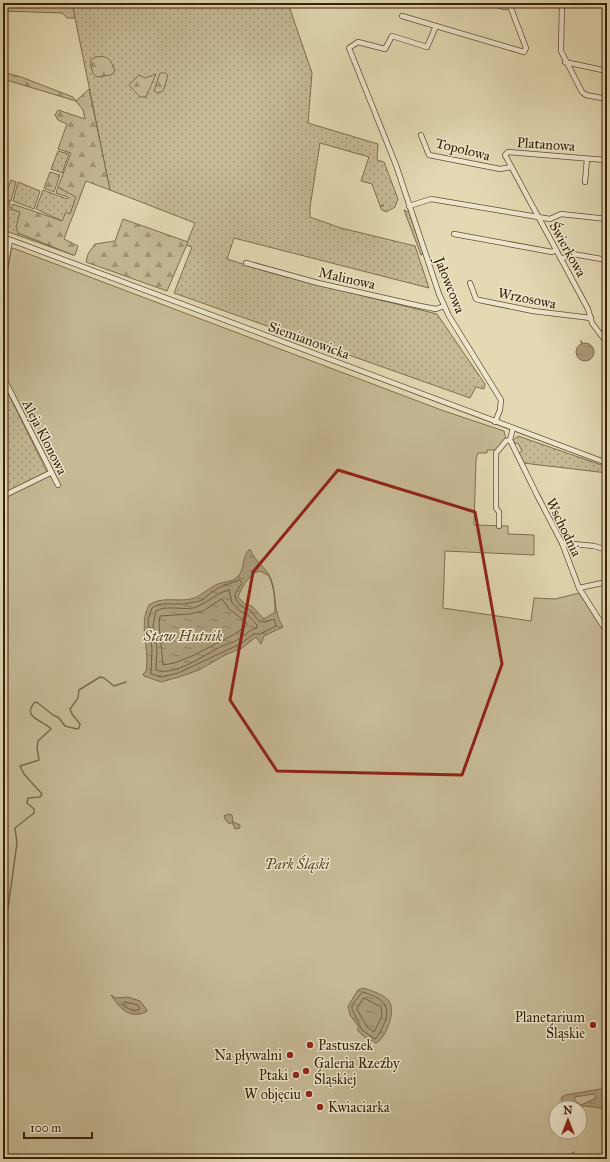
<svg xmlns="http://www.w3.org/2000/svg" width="610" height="1162" viewBox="0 0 610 1162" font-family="'IM FELL Great Primer',serif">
	<defs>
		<pattern id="grass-dots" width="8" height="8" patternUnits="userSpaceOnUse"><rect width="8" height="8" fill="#c6ba96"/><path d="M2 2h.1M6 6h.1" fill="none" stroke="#a29778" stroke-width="1.8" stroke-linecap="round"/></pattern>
		<pattern id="forest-firs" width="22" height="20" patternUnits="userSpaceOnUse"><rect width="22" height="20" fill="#c6ba96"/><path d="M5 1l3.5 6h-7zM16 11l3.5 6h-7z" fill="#a29778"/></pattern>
		<pattern id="water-ripples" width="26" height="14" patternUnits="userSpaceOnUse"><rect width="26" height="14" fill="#aa9a78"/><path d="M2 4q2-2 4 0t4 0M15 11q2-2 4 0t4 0" fill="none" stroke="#8b7d60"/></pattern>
	</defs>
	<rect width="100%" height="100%" fill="#e3d9b3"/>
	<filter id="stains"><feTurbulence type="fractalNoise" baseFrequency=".005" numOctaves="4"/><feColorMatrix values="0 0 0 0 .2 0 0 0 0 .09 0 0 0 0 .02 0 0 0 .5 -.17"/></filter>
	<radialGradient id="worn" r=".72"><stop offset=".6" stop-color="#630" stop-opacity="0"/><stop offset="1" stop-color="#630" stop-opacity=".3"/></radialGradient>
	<g fill="url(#grass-dots)" stroke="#806e4e">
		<path d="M72,3H288L312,73L308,123L378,144L377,160L384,162L398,199L395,207L386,212L382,210L380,207L384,205L380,206L372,184L361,181L369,157L320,143L310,207V217L341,228L415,246L429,288L234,238L227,259L271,273L437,314L485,384L484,389L476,387L470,398L174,293L192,247L186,245L195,223L110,190Z"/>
		<path d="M58,151L69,154L62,173L51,169Z"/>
		<path d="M18,182L40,191L34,209L13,201Z"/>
		<path d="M58,187L77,197L70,214L62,221L36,209L43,190L67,199L68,197L56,193Z"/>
		<path d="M3,200L10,202V208L20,212L18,233L73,255L3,230L5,213L3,212Z"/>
		<path d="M404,210L409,212L423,253L422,255H421Z"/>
		<path d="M3,383L48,474L3,495Z"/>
		<path d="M518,436L607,467V473L523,463L519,453L522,451L518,443L515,444L513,440Z"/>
	</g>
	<g fill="url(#forest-firs)" stroke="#806e4e">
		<path d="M3,3H72L75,18H67L62,13L3,11Z"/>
		<path d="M95,57C108,55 111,59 115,71L111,75L97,77L93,74L90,61Z"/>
		<path d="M3,72L21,77L73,97L76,101L89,89L110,190L86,181L64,239L78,246L75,255H73L18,233L16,227L20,212L11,209L13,204L62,221L66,212L70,214L76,197L58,187L71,153L58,149L67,124L58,120L55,115L58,110L85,119L83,110L76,101L3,79Z"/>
		<path d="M160,73H166L168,76L163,91L158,93L154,91Z"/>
		<path d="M156,74L146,97H140L129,85L139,75L145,78Z"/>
		<path d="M50,172L60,175L54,192L44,188Z"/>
		<path d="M11,180L16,182L11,201L4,198Z"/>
		<path d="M123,219L188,242L167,291L86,262L88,254L95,244L115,241Z"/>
	</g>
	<path fill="#c6ba96" stroke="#806e4e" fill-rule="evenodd" d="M13,248L444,411L504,431L506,439L496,450H487V453H478L476,459L474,525L508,526V534L534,535V555L445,551L443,608L531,621L534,598L555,599L579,593L607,636V1159H3V497L52,474L3,373V296L11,250ZM556,1108H580V1132H556Z"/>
	<g fill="url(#water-ripples)" stroke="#7d6a4a" fill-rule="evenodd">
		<circle cx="585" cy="352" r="9"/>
		<path d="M250,549C254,561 266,567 271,579C277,595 273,612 283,627L264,636L261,644L256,637L242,648L225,655L199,670L179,677L161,682L144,676L143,674L146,671C150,647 138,625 149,605C162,596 176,602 191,599C202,596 208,588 218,584C223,582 228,582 233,580C247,573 240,557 250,549ZM260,571L269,576C274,587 275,600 275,612L264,619L252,606L246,605L238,597C242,587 249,573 260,571Z"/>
		<path d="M228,814L232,815L233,822L240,825V828L235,829L232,822L230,824L226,821L224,816Z"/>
		<path d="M364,988C370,990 385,995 389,1001C396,1011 387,1037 376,1043L370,1042L358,1031V1026L350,1015L348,1006L358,990Z"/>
		<path d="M111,995L116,998L128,997L140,1001L147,1010L146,1012C129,1020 119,1007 111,995Z"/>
		<path d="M607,1088V1109L585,1106L568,1107L563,1105L561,1098L565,1095ZM594,1094L596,1098L581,1105L574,1100L575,1097Z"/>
	</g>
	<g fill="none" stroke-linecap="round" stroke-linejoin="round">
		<g stroke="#725e3f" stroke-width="1">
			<path d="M240,580L242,583L235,594L236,600L244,608L250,610L259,621L265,622L274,619L276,626L260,634H254L240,644L178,673L161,677L151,674L152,649L148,620L152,608L160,604H184L200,601L218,588Z"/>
			<path d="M229,590L232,603L241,612L247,614L257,625V628C249,630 245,635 239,639C233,643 227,644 222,646C206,654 174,677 156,670L157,648L153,625L156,611C166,605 181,610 193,608C207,604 217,592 229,590Z"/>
			<path d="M222,599L229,609L246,622L247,625L235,634L192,656L174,663L163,665L159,624L160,616L190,614L203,611Z"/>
			<path d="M363,992C382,998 393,1005 383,1026C381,1030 379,1036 375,1039L362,1030L352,1009V1005Z"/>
			<path d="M364,998L381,1007L382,1016L374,1032L367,1027L357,1009Z"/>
			<path d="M125,1002L138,1005L140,1009C135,1012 127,1009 123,1005Z"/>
		</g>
		<g stroke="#7d6a4a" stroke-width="1.5">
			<path d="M581,341L582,344"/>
			<path d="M8,908L17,843L15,828L34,813V809L27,803L28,798L40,797L42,794L24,774L20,766L39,760L37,748L38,741L51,729C46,721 20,718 35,702L38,703L53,715L59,718L65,726L77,729L79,728L80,724L72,714L70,709L78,698L79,690L100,677L104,678L114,686L126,682"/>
			<path d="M568,1159L574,1152"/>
		</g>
		<defs>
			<g id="minor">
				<path d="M490,3L505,7L510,6"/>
				<path d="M562,3L561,51L582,92L586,95L607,99"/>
				<path d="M402,16L524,52L526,48L509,3"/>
				<path d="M436,26L427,47L392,36L385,49L358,42L349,48L396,165L439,294L449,316L501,400L500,410L495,422"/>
				<path d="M565,62L607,71"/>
				<path d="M421,135L429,155L500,169L511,167"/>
				<path d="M605,160L508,152L505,155L588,309L592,323L607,343"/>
				<path d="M585,182L587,159"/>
				<path d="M409,206L431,199L550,219L561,214L607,219"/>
				<path d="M454,234L552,252L556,250"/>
				<path d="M3,237L607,463"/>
				<path d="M561,259L573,254L607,260"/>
				<path d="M246,263L318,283L420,306L436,309L444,306"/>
				<path d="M3,279L10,240"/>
				<path d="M470,283L476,299L479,300L533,311L591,318"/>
				<path d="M3,377L58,485"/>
				<path d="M513,428L510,440L537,495L562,543L579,588L607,632"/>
				<path d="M3,496L50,473"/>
				<path d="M499,526V512L496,508V453L506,441L510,440"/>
				<path d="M562,543L594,546L607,550"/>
				<path d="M579,588L607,582"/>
			</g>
		</defs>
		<use href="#minor" stroke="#644f31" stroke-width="6"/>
		<use href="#minor" stroke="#ede6ce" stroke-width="4.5"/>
	</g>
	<path fill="none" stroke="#8f2418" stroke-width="3" stroke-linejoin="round" d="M338,470L475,512L502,664L462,775L277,771L230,700L253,572Z"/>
	<g fill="#8f2418" stroke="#ede6ce" stroke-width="1.5">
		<circle cx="593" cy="1025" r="4"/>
		<circle cx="310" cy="1045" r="4"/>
		<circle cx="290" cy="1055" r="4"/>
		<circle cx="306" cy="1071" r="4"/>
		<circle cx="296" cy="1075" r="4"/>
		<circle cx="309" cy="1094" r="4"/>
		<circle cx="320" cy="1107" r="4"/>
	</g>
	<g text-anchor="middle" stroke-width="3" stroke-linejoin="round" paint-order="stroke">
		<g font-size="14" fill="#3a2106" stroke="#ede6ce">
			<text transform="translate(546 144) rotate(4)" y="5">Platanowa</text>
			<text transform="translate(463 149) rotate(14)" y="5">Topolowa</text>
			<text transform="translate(568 249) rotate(61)" y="5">Świerkowa</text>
			<text transform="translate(347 278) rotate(13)" y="5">Malinowa</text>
			<text transform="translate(450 285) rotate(68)" y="5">Jałowcowa</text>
			<text transform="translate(527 298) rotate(11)" y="5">Wrzosowa</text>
			<text transform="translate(309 340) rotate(20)" y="5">Siemianowicka</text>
			<text transform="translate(45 437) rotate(63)" y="5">Aleja Klonowa</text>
			<text transform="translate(564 527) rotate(64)" y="5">Wschodnia</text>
		</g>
		<g font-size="14" font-style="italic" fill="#5d472a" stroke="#ede6ce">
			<text x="297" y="869">Park Śląski</text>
		</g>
		<g font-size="14" fill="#3a2106" stroke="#ede6ce" text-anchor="end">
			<text x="585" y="1022">Planetarium<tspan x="585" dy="16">Śląskie</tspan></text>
			<text x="318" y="1050" text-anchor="start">Pastuszek</text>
			<text x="282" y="1060">Na pływalni</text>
			<text x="314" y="1068" text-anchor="start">Galeria Rzeźby<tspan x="314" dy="16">Śląskiej</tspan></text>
			<text x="288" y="1080">Ptaki</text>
			<text x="301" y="1099">W objęciu</text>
			<text x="328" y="1112" text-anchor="start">Kwiaciarka</text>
		</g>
		<g font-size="15" font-style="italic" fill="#614b2e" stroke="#ede6ce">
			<text x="183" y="641">Staw Hutnik</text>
		</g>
	</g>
	<rect width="610" height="1162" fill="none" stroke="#e3d9b3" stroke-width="16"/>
	<rect x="4" y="4" width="602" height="1154" fill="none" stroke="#3a2106" stroke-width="2"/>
	<rect x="8" y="8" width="594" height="1146" fill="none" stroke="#3a2106"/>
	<g transform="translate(568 1120)"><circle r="19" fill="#ede6ce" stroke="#a5977e"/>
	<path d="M0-3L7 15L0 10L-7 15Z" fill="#8f2418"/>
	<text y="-6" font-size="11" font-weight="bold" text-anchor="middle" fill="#3a2106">N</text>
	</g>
	<path d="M24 1132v6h68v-6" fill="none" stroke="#3a2106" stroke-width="2"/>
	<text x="30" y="1132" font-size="12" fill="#3a2106" stroke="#ede6ce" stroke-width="3" paint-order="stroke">100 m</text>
	<rect width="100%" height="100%" filter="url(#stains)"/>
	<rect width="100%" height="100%" fill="url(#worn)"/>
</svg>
